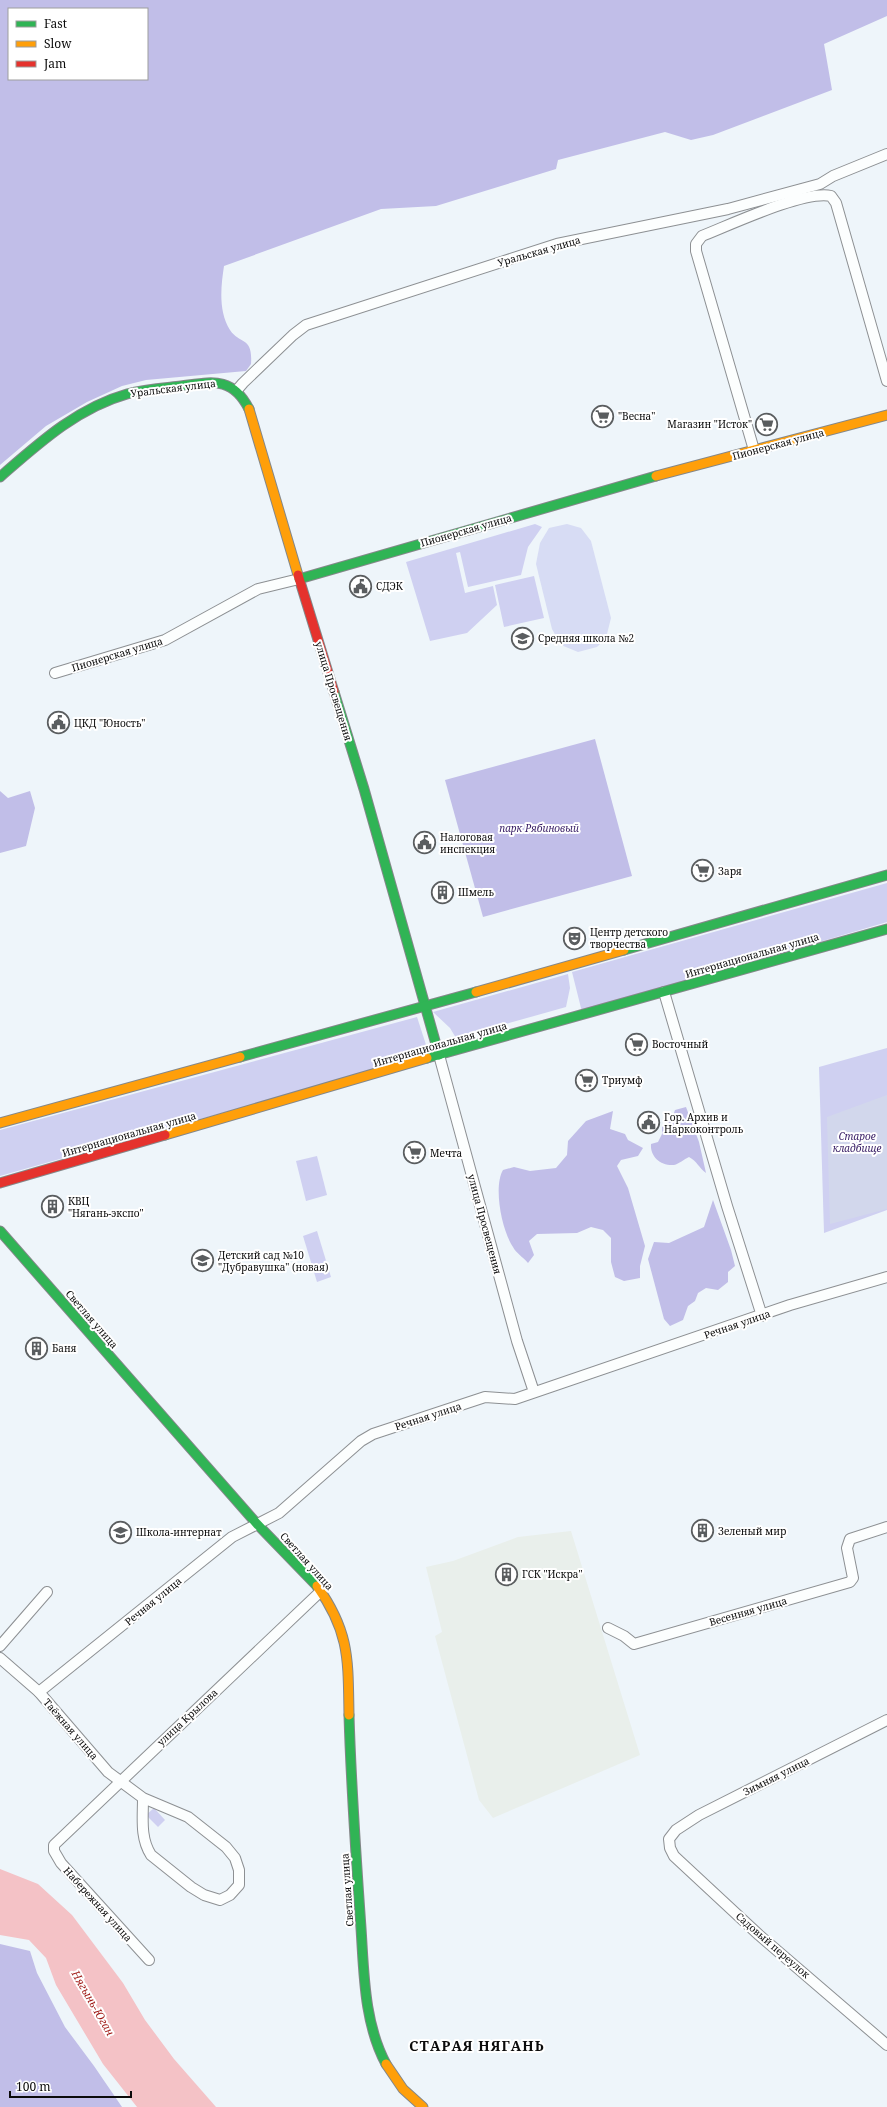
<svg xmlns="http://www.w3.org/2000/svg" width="887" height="2107" viewBox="0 0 887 2107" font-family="'Noto Serif',serif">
	<rect width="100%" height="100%" fill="#eef5fa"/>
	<path fill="#e9efeb" d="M571,1531L640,1755L493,1818L479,1800L435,1636L442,1632L426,1567L453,1561L518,1537Z"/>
	<g fill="#cfd0f1">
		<path d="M535,524L542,527L528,547L521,575L468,587L460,552L456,553L465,593L493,586L497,605L467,633L430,641L406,562Z"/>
		<path d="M534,576L544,618L504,627L495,585Z"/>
		<path d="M887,883V922L582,1012L572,972Z"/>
		<path d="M568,974L570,988L566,1007L456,1038L450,1028L433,1012Z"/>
		<path d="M417,1017L429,1054L0,1176V1130Z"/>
		<path d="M887,1048V1210L824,1233L819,1067Z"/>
		<path d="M317,1156L327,1195L306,1201L296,1161Z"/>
		<path d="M317,1231L331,1277L317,1282L303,1236Z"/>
		<path d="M154,1808L165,1820L158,1827L146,1815Z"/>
	</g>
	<g fill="#c1bee8" fill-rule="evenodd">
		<path d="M0,0H887V16L824,44L832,90L713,135L691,140L665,132L558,160L556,169L436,206L381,209L224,266C221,286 218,311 230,330C240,345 253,336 251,364L246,371L146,380L122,386L87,402L46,426L0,465ZM9,9H147V79H9Z"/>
		<path d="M595,739L632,876L483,917L445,780Z"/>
		<path d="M0,791L8,798L30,791L35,808L26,846L0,853Z"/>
		<path d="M686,1107L699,1142L706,1173C699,1168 697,1161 689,1157C684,1159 679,1164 674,1165C661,1166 650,1157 651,1144L658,1142L662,1134V1127L672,1119L675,1110Z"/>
		<path d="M613,1111L610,1129L625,1134L628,1140L643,1148L638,1156L621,1160L617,1166L628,1188L645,1246L640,1266V1278L624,1281L615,1277L611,1262V1238L603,1230L591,1227L577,1233L537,1234L529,1241L534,1255L528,1263C523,1257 516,1253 513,1247C502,1231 493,1187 503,1170L514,1167L530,1171L556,1168L567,1155L568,1141L586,1121Z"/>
		<path d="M713,1200L731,1250L735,1266L728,1272V1282L718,1290L706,1288L698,1293L695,1301L688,1306L683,1320L670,1326L664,1319L648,1259L654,1242L669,1243L704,1227Z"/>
		<path d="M0,1944L30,1951L37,1973L65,2027L94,2066L122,2107H0Z"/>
	</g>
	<path fill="#d2d7ec" d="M887,1095V1209L830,1224L827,1117Z"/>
	<path fill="#d7dcf4" d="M567,524L581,528L591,541L611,618L606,638L597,647L578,652L561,645L552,629L536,564L540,543L549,528Z"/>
	<path fill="#f4c2c6" d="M0,1869L38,1884L72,1915L123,1983L145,2020L174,2059L216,2107H137L103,2064L56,1985L46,1958L29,1940L0,1935Z"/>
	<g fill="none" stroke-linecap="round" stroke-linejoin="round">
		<defs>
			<g id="street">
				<path d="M237,390L243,383L293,335L306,325L557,244L728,209L820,184L833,176L887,154"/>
				<path d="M754,450L696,251V244L702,236C730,225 804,190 831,196L836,203L887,381"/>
				<path d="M55,673L165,640L258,589L299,579"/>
				<path d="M664,992L727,1206L762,1316"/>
				<path d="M439,1055L517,1341L534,1392"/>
				<path d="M608,1628L624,1636L634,1644L850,1582L853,1578L847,1548L850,1539L887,1527"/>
				<path d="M0,1646L47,1592"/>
				<path d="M0,1658L39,1692L108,1772L143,1798L188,1817L226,1847L235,1858L239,1870V1885L230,1895L220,1900L204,1895L191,1887L151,1855C140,1838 143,1818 143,1798"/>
				<path d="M39,1692L232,1537L279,1513L361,1441L373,1434L485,1397L515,1399L790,1305L887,1277"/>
				<path d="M887,1720L699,1815L676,1830L669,1839L670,1848L674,1856L759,1935L887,2045"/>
				<path d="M149,1960L61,1863L54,1851V1845L321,1591"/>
			</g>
			<g id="fast">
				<path d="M0,477C38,444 77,408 127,394C145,389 163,388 181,386C212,382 232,376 249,409"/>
				<path d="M299,579L656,476"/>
				<path d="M334,692L364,789L439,1055"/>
				<path d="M624,950L887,875"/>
				<path d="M240,1057L476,992"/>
				<path d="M427,1058L887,929"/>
				<path d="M0,1231L257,1524L317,1586"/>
				<path d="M349,1715C351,1786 356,1857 361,1928C364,1973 364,2023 386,2064"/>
			</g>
			<g id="slow">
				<path d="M249,409L298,575"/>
				<path d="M656,476L887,415"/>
				<path d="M476,992L624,950"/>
				<path d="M0,1123L240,1057"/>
				<path d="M165,1135L427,1058"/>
				<path d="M317,1586C350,1632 348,1660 349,1715"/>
				<path d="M386,2064L403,2089L423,2107"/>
			</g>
			<g id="jam">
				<path d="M298,575L334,692"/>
				<path d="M0,1183L165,1135"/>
			</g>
		</defs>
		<use href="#street" stroke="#8d9093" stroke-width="12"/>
		<use href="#fast" stroke="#848789" stroke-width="11"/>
		<use href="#slow" stroke="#848789" stroke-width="11"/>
		<use href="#jam" stroke="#848789" stroke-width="11"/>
		<use href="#street" stroke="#fcfefe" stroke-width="10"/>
		<use href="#fast" stroke="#30b455" stroke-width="9"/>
		<use href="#slow" stroke="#ff9f0a" stroke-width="9"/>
		<use href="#jam" stroke="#e5322d" stroke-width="9"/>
	</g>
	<defs>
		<symbol id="supermarket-ring" viewBox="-11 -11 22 22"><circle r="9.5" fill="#fff" stroke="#5a5d5f" stroke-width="1.5"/><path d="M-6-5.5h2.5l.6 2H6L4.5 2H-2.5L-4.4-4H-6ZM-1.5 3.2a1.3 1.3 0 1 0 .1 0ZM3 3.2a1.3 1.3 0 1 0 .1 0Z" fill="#5a5d5f"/></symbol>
		<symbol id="civic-ring" viewBox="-11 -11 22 22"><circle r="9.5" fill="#fff" stroke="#5a5d5f" stroke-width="1.5"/><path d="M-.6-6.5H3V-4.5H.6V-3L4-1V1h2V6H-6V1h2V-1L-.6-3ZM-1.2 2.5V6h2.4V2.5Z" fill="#5a5d5f"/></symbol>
		<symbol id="school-ring" viewBox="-11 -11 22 22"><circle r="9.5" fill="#fff" stroke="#5a5d5f" stroke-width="1.5"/><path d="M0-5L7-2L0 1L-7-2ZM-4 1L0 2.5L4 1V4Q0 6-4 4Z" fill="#5a5d5f"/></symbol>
		<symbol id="building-ring" viewBox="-11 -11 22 22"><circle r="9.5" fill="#fff" stroke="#5a5d5f" stroke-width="1.5"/><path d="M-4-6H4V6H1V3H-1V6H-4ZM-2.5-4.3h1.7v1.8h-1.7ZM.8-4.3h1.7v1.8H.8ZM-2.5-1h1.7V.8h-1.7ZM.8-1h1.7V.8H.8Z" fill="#5a5d5f"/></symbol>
		<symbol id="theatre-ring" viewBox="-11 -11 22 22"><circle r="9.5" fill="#fff" stroke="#5a5d5f" stroke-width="1.5"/><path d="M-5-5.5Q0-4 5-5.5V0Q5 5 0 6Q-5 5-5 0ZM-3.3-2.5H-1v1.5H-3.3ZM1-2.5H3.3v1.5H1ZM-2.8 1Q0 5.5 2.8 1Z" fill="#5a5d5f"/></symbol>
	</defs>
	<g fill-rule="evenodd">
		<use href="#supermarket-ring" x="590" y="404" width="25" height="25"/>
		<use href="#supermarket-ring" x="754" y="412" width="25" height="25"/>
		<use href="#civic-ring" x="348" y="574" width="25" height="25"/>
		<use href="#school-ring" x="510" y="626" width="25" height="25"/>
		<use href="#civic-ring" x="46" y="710" width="25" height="25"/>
		<use href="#civic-ring" x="412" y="830" width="25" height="25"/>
		<use href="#supermarket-ring" x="690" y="858" width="25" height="25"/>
		<use href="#building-ring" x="430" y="880" width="25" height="25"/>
		<use href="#theatre-ring" x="562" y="926" width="25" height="25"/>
		<use href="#supermarket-ring" x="624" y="1032" width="25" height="25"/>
		<use href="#supermarket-ring" x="574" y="1068" width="25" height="25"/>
		<use href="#civic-ring" x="636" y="1110" width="25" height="25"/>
		<use href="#supermarket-ring" x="402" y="1140" width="25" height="25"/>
		<use href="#building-ring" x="40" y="1194" width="25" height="25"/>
		<use href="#school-ring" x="190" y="1248" width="25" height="25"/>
		<use href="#building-ring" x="24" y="1336" width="25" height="25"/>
		<use href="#building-ring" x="690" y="1518" width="25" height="25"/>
		<use href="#school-ring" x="108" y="1520" width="25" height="25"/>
		<use href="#building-ring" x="494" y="1562" width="25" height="25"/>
	</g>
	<g text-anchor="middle" stroke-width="4" stroke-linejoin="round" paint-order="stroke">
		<g font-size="10" fill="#0b0b0b" stroke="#fff">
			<text transform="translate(539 251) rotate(-16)" y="4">Уральская улица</text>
			<text transform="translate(173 388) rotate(-7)" y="4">Уральская улица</text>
			<text transform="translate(778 444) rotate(-15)" y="4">Пионерская улица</text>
			<text transform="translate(466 530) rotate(-16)" y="4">Пионерская улица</text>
			<text transform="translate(117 654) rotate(-17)" y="4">Пионерская улица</text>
			<text transform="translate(334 691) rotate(73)" y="4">улица Просвещения</text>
			<text transform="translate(752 955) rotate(-16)" y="4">Интернациональная улица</text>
			<text transform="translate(440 1044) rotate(-16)" y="4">Интернациональная улица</text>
			<text transform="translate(129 1134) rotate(-16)" y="4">Интернациональная улица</text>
			<text transform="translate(485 1224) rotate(75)" y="4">улица Просвещения</text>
			<text transform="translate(92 1319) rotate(49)" y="4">Светлая улица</text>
			<text transform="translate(737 1324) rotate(-19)" y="4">Речная улица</text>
			<text transform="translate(428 1416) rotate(-18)" y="4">Речная улица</text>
			<text transform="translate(307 1561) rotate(48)" y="4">Светлая улица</text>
			<text transform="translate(153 1601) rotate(-39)" y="4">Речная улица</text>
			<text transform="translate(748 1611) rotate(-16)" y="4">Весенняя улица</text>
			<text transform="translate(187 1717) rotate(-43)" y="4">улица Крылова</text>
			<text transform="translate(71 1729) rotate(49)" y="4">Таёжная улица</text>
			<text transform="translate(776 1776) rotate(-27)" y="4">Зимняя улица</text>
			<text transform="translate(347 1890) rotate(-94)" y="4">Светлая улица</text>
			<text transform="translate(98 1904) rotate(48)" y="4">Набережная улица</text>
			<text transform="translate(773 1945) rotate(41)" y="4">Садовый переулок</text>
		</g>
		<g font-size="10" fill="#0b0b0b" stroke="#fff" text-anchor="start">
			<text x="618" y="420">"Весна"</text>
			<text x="752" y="428" text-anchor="end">Магазин "Исток"</text>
			<text x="376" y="590">СДЭК</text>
			<text x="538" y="642">Средняя школа №2</text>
			<text x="74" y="727">ЦКД "Юность"</text>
			<text x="440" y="841">Налоговая<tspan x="440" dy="12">инспекция</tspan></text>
			<text x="718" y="875">Заря</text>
			<text x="458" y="896">Шмель</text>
			<text x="590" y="936">Центр детского<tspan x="590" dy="12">творчества</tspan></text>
			<text x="652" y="1048">Восточный</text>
			<text x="602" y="1084">Триумф</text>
			<text x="664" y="1121">Гор. Архив и<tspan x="664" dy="12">Наркоконтроль</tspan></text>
			<text x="430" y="1157">Мечта</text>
			<text x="68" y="1205">КВЦ<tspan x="68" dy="12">"Нягань-экспо"</tspan></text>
			<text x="218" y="1259">Детский сад №10<tspan x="218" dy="12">"Дубравушка" (новая)</tspan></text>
			<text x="52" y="1352">Баня</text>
			<text x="718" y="1535">Зеленый мир</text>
			<text x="136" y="1536">Школа-интернат</text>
			<text x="522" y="1578">ГСК "Искра"</text>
		</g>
		<g font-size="10" font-style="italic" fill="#361b63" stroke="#fff">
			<text x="539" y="832">парк Рябиновый</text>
			<text x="857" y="1140">Старое<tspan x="857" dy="12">кладбище</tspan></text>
		</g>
		<g font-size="11" font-style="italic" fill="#9e1713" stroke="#fff">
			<text transform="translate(93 2003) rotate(60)" y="4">Нягынь-Юган</text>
		</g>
		<g font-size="14" font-weight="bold" letter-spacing="1" fill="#0b0b0b" stroke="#fff">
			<text x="477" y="2051">СТАРАЯ НЯГАНЬ</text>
		</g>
	</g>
	<rect x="8" y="8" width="140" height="72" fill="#ffffff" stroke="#9d9d9d"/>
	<rect x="16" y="21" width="20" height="6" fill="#30b455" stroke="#9d9d9d"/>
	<text x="44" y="28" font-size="12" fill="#0b0b0b">Fast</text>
	<rect x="16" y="41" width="20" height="6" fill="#ff9f0a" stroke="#9d9d9d"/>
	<text x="44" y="48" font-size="12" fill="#0b0b0b">Slow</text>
	<rect x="16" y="61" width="20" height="6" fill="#e5322d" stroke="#9d9d9d"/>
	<text x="44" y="68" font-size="12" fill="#0b0b0b">Jam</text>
	<path d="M10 2091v6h121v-6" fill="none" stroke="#0b0b0b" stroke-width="2"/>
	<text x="16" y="2091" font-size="12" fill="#0b0b0b" stroke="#ffffff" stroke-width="3" paint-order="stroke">100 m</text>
</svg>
